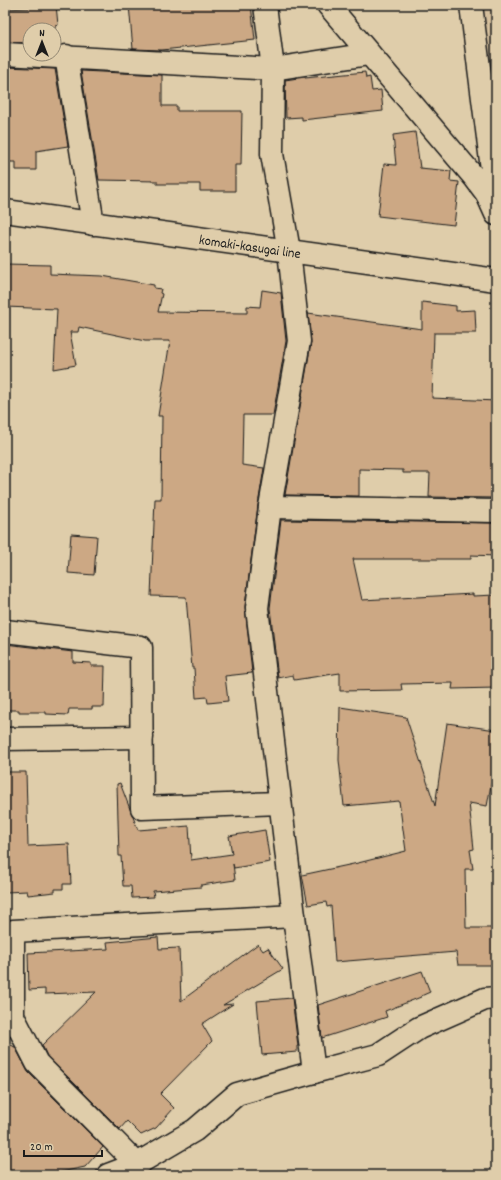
<svg xmlns="http://www.w3.org/2000/svg" width="501" height="1180" viewBox="0 0 501 1180" font-family="Dekko,sans-serif">
	<rect width="100%" height="100%" fill="#dfcdaa"/>
	<filter id="ink" filterUnits="userSpaceOnUse"><feTurbulence type="fractalNoise" baseFrequency=".025" numOctaves="2"/><feDisplacementMap in="SourceGraphic" scale="8" xChannelSelector="R" yChannelSelector="G"/><feConvolveMatrix kernelMatrix="1 2 1 2 8 2 1 2 1" color-interpolation-filters="sRGB"/></filter>
	<g filter="url(#ink)">
		<path fill="#d5bf9c" d="M483,5H496V86L492,84Z"/>
		<g fill="#cca884" stroke="#1c1c1c">
			<path d="M29,5H56L58,25L55,26L56,44H54V30H30V43L5,42V9L29,8Z"/>
			<path d="M129,5H251L255,40L162,50L133,49Z"/>
			<path d="M5,67L55,69L68,146L36,151V170H16V162H5Z"/>
			<path d="M81,71L162,75V106H177V111H242L241,165H235V191H200V184H157V181L99,180Z"/>
			<path d="M365,72L366,78L370,77L372,91L381,90L383,111L302,120V117L286,118L285,80L305,77V78Z"/>
			<path d="M415,132L420,168L451,171L450,181L459,182L454,225L378,216L384,164L396,165L393,135Z"/>
			<path d="M5,264L50,265V274L102,276L154,285V288L161,289L160,293L162,294L158,312L247,313V306L260,307L262,290L281,293L286,341L273,415H243L242,465L264,468L258,505L245,606L252,673L225,676L228,701L208,703L207,697L196,698L194,668H192L186,597L151,596L155,499H161L162,416H158L170,341H145L79,327L78,332H70L76,365L54,369L57,309L5,307Z"/>
			<path d="M422,302L456,306V311L475,310L476,333H434L432,398L496,401V498L429,497L430,473H403V470L359,469V496L285,495L311,343L308,313L422,329Z"/>
			<path d="M281,520L496,523V556L471,555V559H353L362,600L473,594V596L496,595V688L452,689L453,683L401,684L402,690L340,691V673L294,680L293,675L278,678L270,608Z"/>
			<path d="M71,534L97,536L94,575L68,573Z"/>
			<path d="M5,644L73,652V662L91,663V666H105L104,707H92V709H69L68,715L46,714V712H19V710H5Z"/>
			<path d="M340,707L406,717L435,806L447,723L496,730V759L487,806L469,803L474,849L470,850L473,869H465L466,928H496V965H458L456,952L335,962L331,906L327,907L326,902L308,905L302,875L358,863L406,851L399,801L344,806L339,760Z"/>
			<path d="M5,772H26L28,846L69,844L71,884H63V889H55V892L28,895L27,891L6,892Z"/>
			<path d="M120,783L138,830L189,826L191,860L232,854L229,836L265,830L270,862L234,868L233,864L235,880L201,885V887L153,891L154,897L132,898L131,886H123L121,856H119L117,784Z"/>
			<path d="M158,937L159,949L179,948L181,1001L258,944L263,951L268,948L283,969L223,1005L233,1004L202,1024L212,1041L160,1094L174,1108L156,1128L141,1135L127,1121L120,1129L47,1056L42,1045L96,992L45,994V989L29,990L28,953L108,949L107,942Z"/>
			<path d="M422,971L430,992L421,996V997L385,1011L387,1017L322,1038L318,1005Z"/>
			<path d="M292,998L298,1046H297V1052L262,1055L257,1001Z"/>
			<path d="M5,1042L15,1047L28,1072L103,1147L85,1167L61,1172V1175H5Z"/>
		</g>
		<g fill="none" stroke-linecap="round" stroke-linejoin="round">
			<defs>
				<g id="street">
					<path d="M265,5L273,69L272,154L289,251L299,341L270,507L257,608L294,916L314,1072"/>
					<path d="M471,5L492,169L487,194"/>
					<path d="M5,54L273,69L369,54"/>
					<path d="M66,56L93,224"/>
					<path d="M270,507L496,511"/>
					<path d="M5,631L141,647L142,808L280,803"/>
					<path d="M5,739L142,737"/>
					<path d="M137,1164L37,1063L13,1016V931L294,916"/>
					<path d="M108,1175L137,1164L195,1130L237,1094L314,1072L378,1055L419,1028L485,999L496,998"/>
				</g>
				<g id="secondary">
					<path d="M328,5L475,178L487,194L496,214"/>
					<path d="M5,211L496,280"/>
				</g>
			</defs>
			<use href="#street" stroke="#1c1c1c" stroke-width="25"/>
			<use href="#secondary" stroke="#1c1c1c" stroke-width="25"/>
			<use href="#street" stroke="#dfcdaa" stroke-width="22"/>
			<use href="#secondary" stroke="#dfcdaa" stroke-width="22"/>
		</g>
	</g>
	<g text-anchor="middle" stroke-width="4" stroke-linejoin="round" paint-order="stroke">
		<g font-size="14" fill="#1c1c1c" stroke="#dfcdaa">
			<text transform="translate(250 246) rotate(8)" y="5">komaki-kasugai line</text>
		</g>
	</g>
	<rect width="501" height="1180" fill="none" stroke="#dfcdaa" stroke-width="20"/>
	<rect x="10" y="10" width="481" height="1160" fill="none" stroke="#1c1c1c" stroke-width="1.5" filter="url(#ink)"/>
	<g transform="translate(42 42)"><circle r="19" fill="#dfcdaa" stroke="#918671"/>
	<path d="M0-3L7 15L0 10L-7 15Z" fill="#1c1c1c"/>
	<text y="-6" font-size="11" font-weight="bold" text-anchor="middle" fill="#1c1c1c">N</text>
	</g>
	<path d="M24 1150v6h78v-6" fill="none" stroke="#1c1c1c" stroke-width="2"/>
	<text x="30" y="1150" font-size="12" fill="#1c1c1c" stroke="#dfcdaa" stroke-width="3" paint-order="stroke">20 m</text>
</svg>
